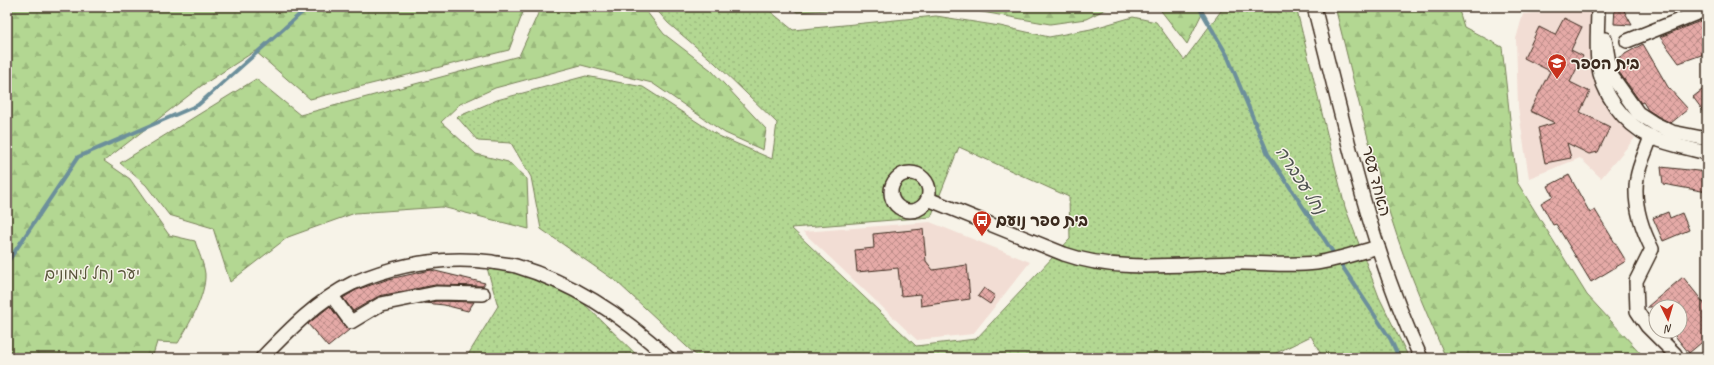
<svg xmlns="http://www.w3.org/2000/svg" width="1714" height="365" viewBox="0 0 1714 365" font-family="Caveat,'Playpen Sans Hebrew',sans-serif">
	<defs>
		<pattern id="grass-dots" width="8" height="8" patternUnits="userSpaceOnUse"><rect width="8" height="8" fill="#b3d792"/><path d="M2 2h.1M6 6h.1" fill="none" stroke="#9bb97d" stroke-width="1.8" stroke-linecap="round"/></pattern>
		<pattern id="forest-firs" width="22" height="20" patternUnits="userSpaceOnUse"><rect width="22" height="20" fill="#b3d792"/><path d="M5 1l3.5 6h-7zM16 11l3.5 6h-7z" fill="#9bb97d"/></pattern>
		<pattern id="building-cross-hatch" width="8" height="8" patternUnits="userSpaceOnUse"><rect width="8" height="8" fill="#e5aaa7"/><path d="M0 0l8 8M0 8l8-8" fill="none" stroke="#bb8b87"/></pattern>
	</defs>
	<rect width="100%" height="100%" fill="#f7f3e8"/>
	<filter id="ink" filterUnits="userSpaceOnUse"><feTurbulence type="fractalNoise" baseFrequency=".025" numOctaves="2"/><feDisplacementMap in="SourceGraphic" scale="8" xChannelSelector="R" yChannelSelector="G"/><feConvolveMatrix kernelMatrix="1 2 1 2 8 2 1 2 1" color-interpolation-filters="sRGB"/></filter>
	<g filter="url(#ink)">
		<g fill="#f2ddd4">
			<path d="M1593,8L1592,62L1602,98L1618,119L1635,138L1601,178L1580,158L1529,178L1518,107L1516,39L1523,14Z"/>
			<path d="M930,222L1030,262L973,334L917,340L803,232Z"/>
		</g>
		<g fill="url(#grass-dots)" stroke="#778058" fill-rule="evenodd">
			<path d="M654,7H765L793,30L936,16L1000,26L1049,37L1091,29L1133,17L1156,22L1184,60L1224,7H1296L1345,207L1379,297L1409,358H1323L1311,336L1266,358H699L617,282L541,229L531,177L511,143L478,141L457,117L497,100L586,76L643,87L719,136L772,159L777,123L715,63L668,23ZM959,147L1069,197L1070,239L976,339L916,346L791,228L931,217Z"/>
			<path d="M483,254L534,274L576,296L640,358H466L498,306Z"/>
		</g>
		<g fill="url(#forest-firs)" stroke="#778058">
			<path d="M7,7H525L509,50L310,99L255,51L201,86L104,161L130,179L169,235L195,241C198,251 204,264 205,274C206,295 189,325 178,343L157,342L152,358H7Z"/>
			<path d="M541,7H643L664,34L711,70L766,129L763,150L725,133L652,83L581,65L495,88L460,104L441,122L476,154L508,162L527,179L529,229L442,207L355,213L288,237L230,282L213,228L169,215L146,185L120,163L256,79L300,115L519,56Z"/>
			<path d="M790,7H874L797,12Z"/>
			<path d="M954,7H1110L1086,19L1050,24Z"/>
			<path d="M1158,7H1205L1187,44Z"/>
			<path d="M1335,7H1458L1464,27L1502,47L1517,182L1587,295L1645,358H1446C1429,319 1412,280 1398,239C1372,163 1355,85 1335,7Z"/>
		</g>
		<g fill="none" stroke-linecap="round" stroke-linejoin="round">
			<g stroke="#6c8f9b" stroke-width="4">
				<path d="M1199,7L1227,55L1268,154L1391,340L1399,358"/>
				<path d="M7,263L78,157L198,105L308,7"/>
			</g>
		</g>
		<g fill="url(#building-cross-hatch)" stroke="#3b2a1e">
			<path d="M1615,7H1622L1632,25L1614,24Z"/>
			<path d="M1564,18L1582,27L1571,50L1583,56L1570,82L1590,92L1580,112L1610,127L1598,152L1589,154L1567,143L1571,158L1545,163L1538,128L1555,123L1530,111L1550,71L1524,58L1539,27L1555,35Z"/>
			<path d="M1703,20L1707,33V53L1679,63L1660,37Z"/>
			<path d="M1643,44L1668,87L1688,109L1671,123L1659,117L1648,110L1643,102L1641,103L1619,72L1616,59Z"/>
			<path d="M1707,86V116L1693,97Z"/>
			<path d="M1661,167L1707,172V192L1663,184Z"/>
			<path d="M1569,175L1590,213L1595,210L1626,261L1591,282L1556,224L1553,225L1541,203L1553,196L1548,186Z"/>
			<path d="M1668,212L1670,218L1682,213L1689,230L1663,241L1653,218Z"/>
			<path d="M923,229L926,261L933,270L967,265L970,299L921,306L920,294L901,296L898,268L857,272L855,250L874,248L873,234Z"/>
			<path d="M431,270L485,283L483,286L435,285L379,296L353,311L343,298L356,290L389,279Z"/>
			<path d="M1683,277L1707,307V338L1689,353L1671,331H1680V307H1647Z"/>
			<path d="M984,288L995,296L990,304L978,296Z"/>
			<path d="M437,301L474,302L468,311L444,305L425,303Z"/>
			<path d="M330,306L345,327L349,330L328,347L308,324Z"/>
		</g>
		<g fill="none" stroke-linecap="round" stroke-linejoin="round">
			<defs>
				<g id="minor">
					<path d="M1314,7C1345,126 1369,247 1421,358"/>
					<path d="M1598,7C1598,25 1596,44 1598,62C1601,93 1623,123 1651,137C1669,145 1688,148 1707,153"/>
					<path d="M1605,39L1611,75L1638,113L1655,124L1672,132L1707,139"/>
					<path d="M1627,41L1707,9"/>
					<path d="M1651,136C1647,150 1639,164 1637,178C1633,202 1641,227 1652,249L1636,281L1637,311L1647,326L1675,354"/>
					<circle cx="910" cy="192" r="19"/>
					<path d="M928,199L1064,254C1121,274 1183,263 1242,263C1267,263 1291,266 1316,263C1337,260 1357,253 1378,247"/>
					<path d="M332,296L351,322L381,304L436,293L483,294"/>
					<path d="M262,358C289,330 318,300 353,283C397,264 445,256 492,262C500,264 509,264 516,266C573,283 625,317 668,358"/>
				</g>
			</defs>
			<use href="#minor" stroke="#3b2a1e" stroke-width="16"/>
			<use href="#minor" stroke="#f7f3e8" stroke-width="13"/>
		</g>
	</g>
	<defs>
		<symbol id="school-pin" viewBox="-11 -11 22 30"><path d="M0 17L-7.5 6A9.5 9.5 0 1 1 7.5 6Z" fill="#c8321e" stroke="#f7f3e8"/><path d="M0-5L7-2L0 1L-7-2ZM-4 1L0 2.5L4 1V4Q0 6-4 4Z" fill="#fff"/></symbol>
		<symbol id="bus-pin" viewBox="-11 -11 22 30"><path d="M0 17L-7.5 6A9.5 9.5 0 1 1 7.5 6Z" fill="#c8321e" stroke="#f7f3e8"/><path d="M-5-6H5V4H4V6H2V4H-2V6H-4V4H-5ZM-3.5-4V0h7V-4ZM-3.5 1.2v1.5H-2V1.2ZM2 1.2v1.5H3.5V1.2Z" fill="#fff"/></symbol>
	</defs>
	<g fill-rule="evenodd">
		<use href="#school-pin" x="1546" y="52" width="22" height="30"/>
		<use href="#bus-pin" x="971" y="209" width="22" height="30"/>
	</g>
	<g text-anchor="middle" stroke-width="3" stroke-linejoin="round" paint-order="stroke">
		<g font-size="16" font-weight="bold" fill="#3b2a1e" stroke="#f7f3e8" text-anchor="start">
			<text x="1571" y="69">בית הספר</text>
			<text x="996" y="226">בית ספר נועם</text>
		</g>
		<g font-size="16" fill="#3b2a1e" stroke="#f7f3e8">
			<text transform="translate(1377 181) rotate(75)" y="6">האחד עשר</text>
		</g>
		<g font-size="16" fill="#59553b" stroke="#f7f3e8">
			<text x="92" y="279">יער נחל לימונים</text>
		</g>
		<g font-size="17" font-style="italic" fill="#505452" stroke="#f7f3e8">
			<text transform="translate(1301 180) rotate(57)" y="6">נחל עכברה</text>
		</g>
	</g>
	<rect width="1714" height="365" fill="none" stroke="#f7f3e8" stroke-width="24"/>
	<rect x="12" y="12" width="1690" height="341" fill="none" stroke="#3b2a1e" stroke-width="1.5" filter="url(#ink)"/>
	<g transform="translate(1668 319) rotate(175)"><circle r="19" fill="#f7f3e8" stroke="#aca397"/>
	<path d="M0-3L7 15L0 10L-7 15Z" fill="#c8321e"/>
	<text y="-6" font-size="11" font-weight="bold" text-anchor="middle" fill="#3b2a1e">N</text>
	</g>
</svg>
